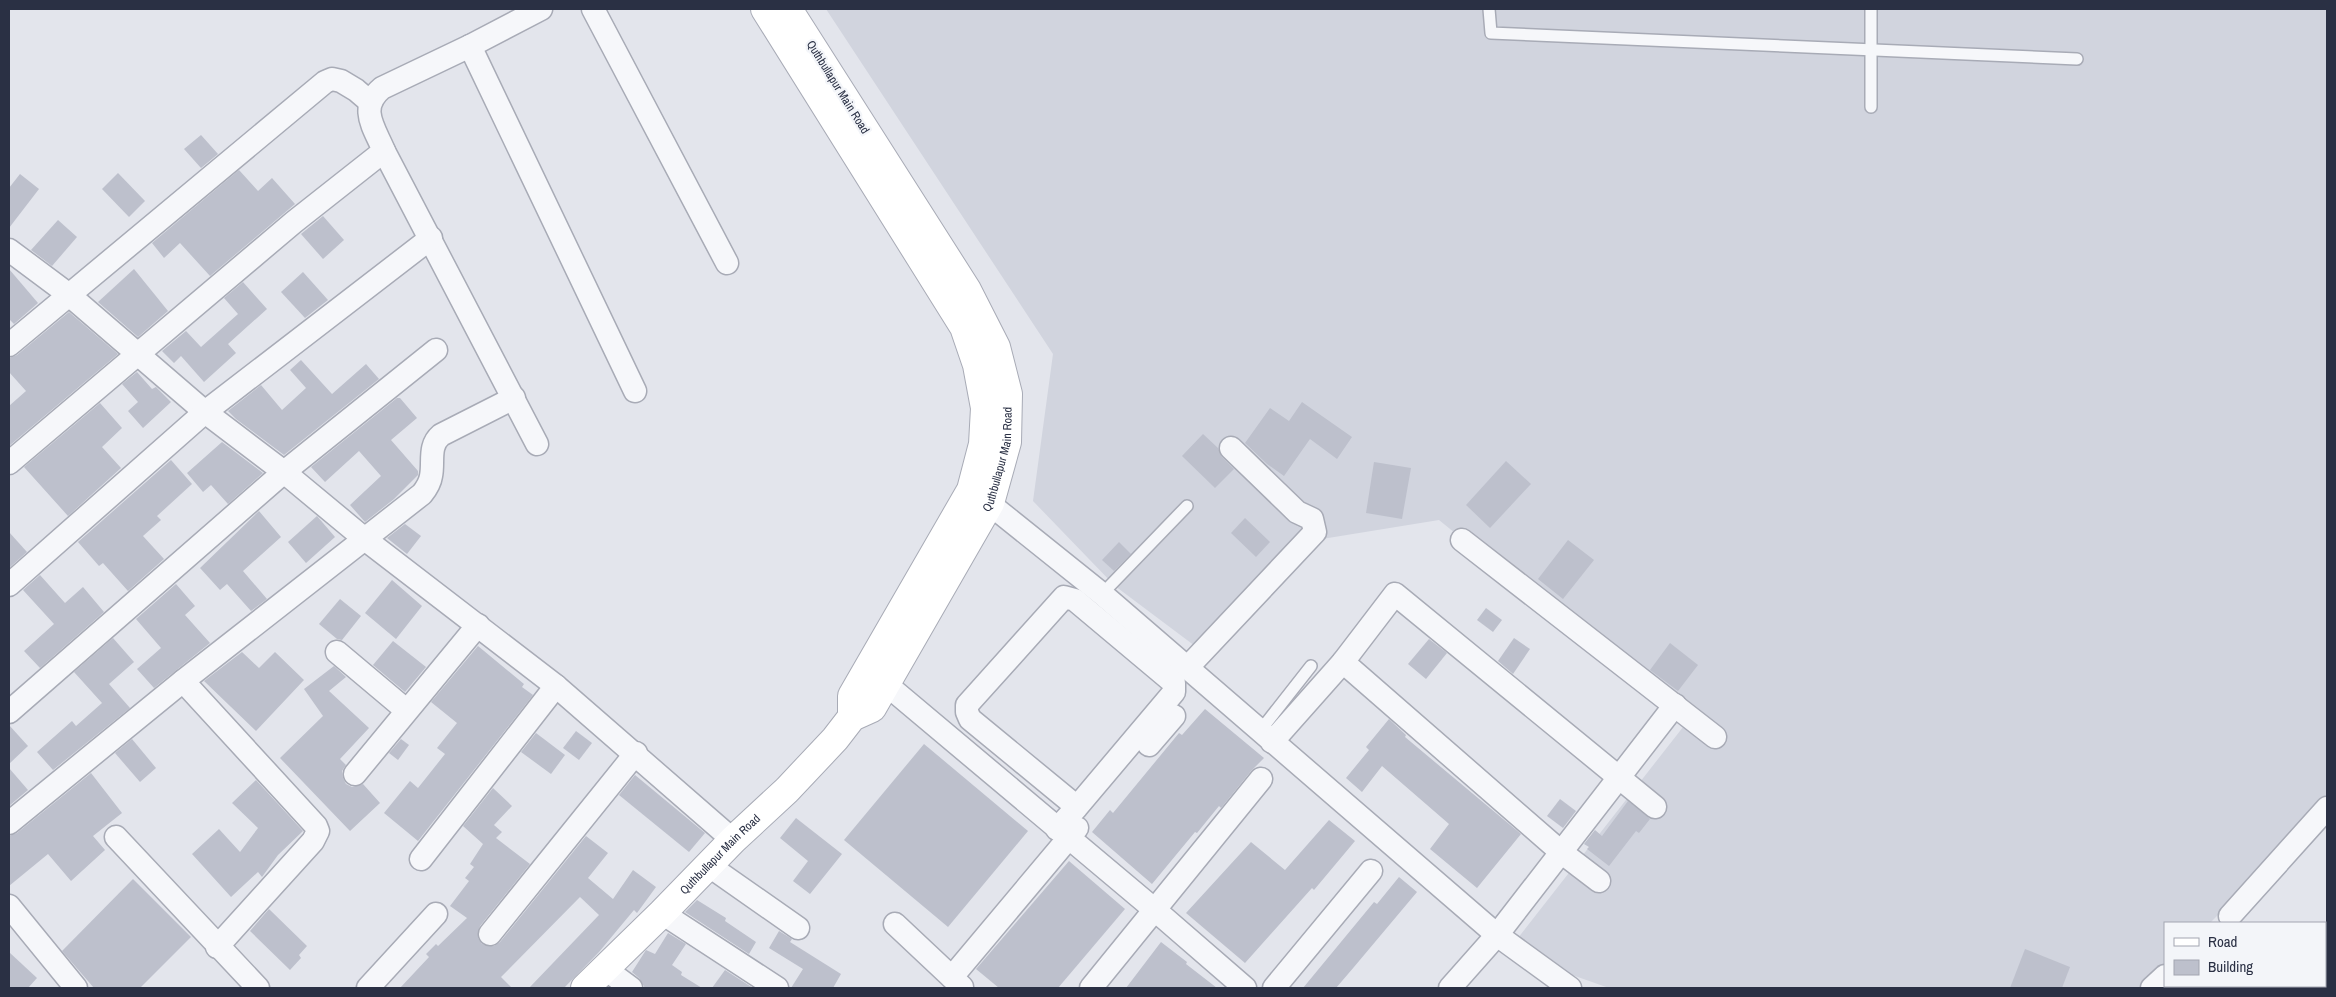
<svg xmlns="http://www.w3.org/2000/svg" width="2336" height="997" viewBox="0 0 2336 997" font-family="'Archivo Narrow',sans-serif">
	<rect width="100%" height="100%" fill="#e3e5ec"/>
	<path fill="#d1d4de" d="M826,9H2327V805L2210,923H2165V968L2153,988H1609L1507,952L1687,722L1439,520L1322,539L1199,649L1115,586L1033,501L1053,354Z"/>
	<g fill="#bdc0cc">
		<path d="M201,135L218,154L201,168L184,149Z"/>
		<path d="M239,170L258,191L272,178L295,204L210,276L180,243L164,258L152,243Z"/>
		<path d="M118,173L145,201L129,217L102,189Z"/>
		<path d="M20,174L39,189L9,228V188Z"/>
		<path d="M323,216L344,240L323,259L301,234Z"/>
		<path d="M58,220L77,237L52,266L31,250Z"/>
		<path d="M9,269L38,303L14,324L9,319Z"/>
		<path d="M134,269L168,311L138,337L98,302Z"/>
		<path d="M303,272L328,300L305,318L281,292Z"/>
		<path d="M243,282L267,309L228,344L236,353L204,382L181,356L174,363L162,351L186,331L201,347L238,314L224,298Z"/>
		<path d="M69,312L118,354L9,446V406L26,391L9,372V358L17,355Z"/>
		<path d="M301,360L332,394L366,364L379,379L284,455L236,419L228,411L261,385L282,410L306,388L290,370Z"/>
		<path d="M137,372L152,389L156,387L171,402L143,428L128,411L138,402L122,384Z"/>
		<path d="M397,398H400L417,418L391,440L418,471V475L394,499L365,522L350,505L381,476L359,451L325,482L311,467Z"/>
		<path d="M1302,402L1352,437L1337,459L1310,439L1284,476L1267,464L1245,443L1270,408L1289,421Z"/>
		<path d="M100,403L122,428L102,447L121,468L68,516L24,467Z"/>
		<path d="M1203,434L1218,448L1222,457L1234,469L1215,488L1182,456Z"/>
		<path d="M222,442L263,473L228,504L211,485L203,492L187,473Z"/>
		<path d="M171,460L192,484L157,516L161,520L143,536L164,559L128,591L103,563L99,566L78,542Z"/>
		<path d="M1506,461L1531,484L1490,528L1466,505Z"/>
		<path d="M1374,462L1411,468L1402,519L1366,513Z"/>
		<path d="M259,511L281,537L243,571L267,599L251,611L227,584L220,590L200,568Z"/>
		<path d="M317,516L335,537L306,563L288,542Z"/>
		<path d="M1245,518L1270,542L1256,557L1231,533Z"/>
		<path d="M405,524L421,536L407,554L387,538Z"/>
		<path d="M9,532L27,552L9,568Z"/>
		<path d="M1568,540L1594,560L1563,599L1538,579Z"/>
		<path d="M1119,542L1131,554L1114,571L1102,560Z"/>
		<path d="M40,575L65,603L83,587L104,612L40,668L24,651L54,624L23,590Z"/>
		<path d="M392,580L422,606L396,639L365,613Z"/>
		<path d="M176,584L195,606L185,615L210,643L154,688L137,669L161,648L136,619Z"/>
		<path d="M340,599L361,616L342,640L337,639L319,624Z"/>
		<path d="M1486,608L1502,620L1493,632L1477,620Z"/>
		<path d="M113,638L134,662L109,684L130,708L53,770L37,752L72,721L76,726L102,703L74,672Z"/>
		<path d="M1514,638L1530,649L1513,674L1498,661Z"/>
		<path d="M1429,639L1447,653L1426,679L1408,664Z"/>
		<path d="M393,641L426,667L405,692L373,665Z"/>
		<path d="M1670,643L1698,665L1678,691L1650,670Z"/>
		<path d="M478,646L524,684L522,687L533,695L418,841L384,813L410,781L418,788L445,754L437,748L457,723L431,702Z"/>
		<path d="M242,652L259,668L275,652L304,680L256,731L204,681Z"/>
		<path d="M334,666L346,677L329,691L369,728L340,759L346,765L342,771L343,778L346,784L352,787L363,784L380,803L350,831L280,758L323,716L304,689Z"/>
		<path d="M1205,709L1264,758L1251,771L1221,808L1219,806L1197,833L1195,832L1152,884L1092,832L1110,810L1113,813L1179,733L1182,735Z"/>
		<path d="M1389,719L1406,735L1405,737L1521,834L1477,888L1430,849L1449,824L1382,766L1362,792L1346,778L1369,750L1366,747Z"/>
		<path d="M9,725L28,746L9,764Z"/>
		<path d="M576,731L592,743L579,760L563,748Z"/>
		<path d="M536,733L565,755L551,774L521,752Z"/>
		<path d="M132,739L156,768L140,782L115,753Z"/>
		<path d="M401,739L409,745L398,760L389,753Z"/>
		<path d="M924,744L1028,831L948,927L844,840Z"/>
		<path d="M9,768L28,790L9,806Z"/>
		<path d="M91,773L122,813L93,836L105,850L71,881L48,854L9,886V836L17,833Z"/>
		<path d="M635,775L705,833L689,852L619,795Z"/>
		<path d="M256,780L303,831L278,855L262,877L258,872L231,897L192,854L219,829L240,852L258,828L232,803Z"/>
		<path d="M493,788L512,806L494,825L502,832L496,838L530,864L480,926L478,938L482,944L494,946L500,942L586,836L608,853L588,878L613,899L633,870L656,887L637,913L634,910L599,952L564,988H529L599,915L580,897L501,977L512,988H400L429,957L426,954L436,944L438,946L467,918L450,906L469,881L465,878L474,867L470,864L483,844L463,826Z"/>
		<path d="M1560,799L1576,811L1563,828L1547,816Z"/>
		<path d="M1628,801L1650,819L1639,833L1636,831L1609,866L1587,849L1589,847L1584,844L1595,830L1602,836Z"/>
		<path d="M796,818L842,854L810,894L793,881L808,861L780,838Z"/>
		<path d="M1329,820L1355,841L1314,890L1312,888L1245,963L1186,913L1251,842L1285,870Z"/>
		<path d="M1069,861L1125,909L1058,988H999L976,969Z"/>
		<path d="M1399,877L1417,892L1354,967L1336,988H1303L1374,902L1377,904Z"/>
		<path d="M133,879L191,937L140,988H94L62,951Z"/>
		<path d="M697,900L726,918L725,921L756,942L749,954L685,912Z"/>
		<path d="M269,909L307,946L299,955L301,958L290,970L250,931Z"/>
		<path d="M779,931L792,939L790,942L841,974L833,988H791L803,969L769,948Z"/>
		<path d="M668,933L686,944L672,965L682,972L681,975L702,988H645L639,978L632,972L646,950L655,954Z"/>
		<path d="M1161,942L1187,962L1186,964L1217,988H1126Z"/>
		<path d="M2025,949L2070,967L2062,988H2010Z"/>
		<path d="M9,952L37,978L28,988H9Z"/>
		<path d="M725,970L753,988H712Z"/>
	</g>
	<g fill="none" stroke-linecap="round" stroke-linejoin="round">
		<defs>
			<g id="lane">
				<path d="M1489,9L1491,33L2077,59"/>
				<path d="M1871,9V107"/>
				<path d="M1102,594L1187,506"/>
				<path d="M1260,731L1311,666"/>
			</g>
			<g id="street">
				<path d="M593,9L727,263"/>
				<path d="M470,46L635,391"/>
				<path d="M384,151L537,444"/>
				<path d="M9,250L68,294L205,412L284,472L366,540L556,686L733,840"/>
				<path d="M9,345L325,82L332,79L341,81L356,90L370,102"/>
				<path d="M9,463L294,222L384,151C374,127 358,108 382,88L470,46L541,9"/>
				<path d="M976,493L1102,594L1497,935L1570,988"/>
				<path d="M1462,540L1715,737"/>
				<path d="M9,585L205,412L431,238"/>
				<path d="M337,652L406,710"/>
				<path d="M1343,662L1561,852L1599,881"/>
				<path d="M1187,668L1315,532L1312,519L1297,512L1231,448"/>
				<path d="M183,681L316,826L318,831L313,841L217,947"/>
				<path d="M887,685L1155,910L1245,988"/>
				<path d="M9,712L284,472L436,350"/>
				<path d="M1272,742L1343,662L1395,594L1655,807"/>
				<path d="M1149,745L1174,716"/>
				<path d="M355,774L478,625"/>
				<path d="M9,823L183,681L422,494C426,489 430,483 431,476C434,462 428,446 441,435L514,398"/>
				<path d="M1057,829L1077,807L1174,692V683L1075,600L1064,597L967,705V712L970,719L1077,807"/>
				<path d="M116,837L258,988"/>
				<path d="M421,859L556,686"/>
				<path d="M708,865L798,928"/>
				<path d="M9,906L76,988"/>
				<path d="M662,913L777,988"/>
				<path d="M2230,916L2327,808"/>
				<path d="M895,924L962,987"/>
				<path d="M490,934L636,753"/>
				<path d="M604,968L631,988"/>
				<path d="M2325,969L2327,970"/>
				<path d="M952,977L1077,828"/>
				<path d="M368,988L436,914"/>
				<path d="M1091,988L1261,779"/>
				<path d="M1274,988L1371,871"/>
				<path d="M1450,988L1497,935L1675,705"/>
				<path d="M2152,988L2165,976"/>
				<path d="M2229,988L2230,986"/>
				<path d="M2298,988L2299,986"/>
			</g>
			<g id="secondary">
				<path d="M765,9L964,327L977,365L985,408L983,444L971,490L852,696V717"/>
				<path id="s1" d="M585,988L662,913L733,840L787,790L835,739L852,717L872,708L990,503L1007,442L1008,394L996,347L967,290L788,9"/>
			</g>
		</defs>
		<use href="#lane" stroke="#a8abb6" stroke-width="14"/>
		<use href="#street" stroke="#a8abb6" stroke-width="25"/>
		<use href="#secondary" stroke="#a8abb6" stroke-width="30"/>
		<use href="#lane" stroke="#f6f7fa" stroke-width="11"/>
		<use href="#street" stroke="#f6f7fa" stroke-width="22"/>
		<use href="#secondary" stroke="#fff" stroke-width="28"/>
	</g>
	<g text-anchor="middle" stroke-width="4.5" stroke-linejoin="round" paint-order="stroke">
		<g font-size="12" fill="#2a3044" stroke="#f3f5f9">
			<text transform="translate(838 87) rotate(58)" y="4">Quthbullapur Main Road</text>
			<text dy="4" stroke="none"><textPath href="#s1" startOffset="684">Quthbullapur Main Road</textPath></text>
			<text dy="4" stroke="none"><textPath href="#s1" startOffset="190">Quthbullapur Main Road</textPath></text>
		</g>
	</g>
	<rect width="2336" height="997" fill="none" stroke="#2a3044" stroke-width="20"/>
	<rect x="2164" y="922" width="162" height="65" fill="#f3f5f9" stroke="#a3a6b1"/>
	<rect x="2174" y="938" width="25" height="8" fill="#ffffff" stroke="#a3a6b1"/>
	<text x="2208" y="947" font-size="15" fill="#2a3044">Road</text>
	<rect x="2174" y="960" width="25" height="15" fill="#bdc0cc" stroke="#a3a6b1"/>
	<text x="2208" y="972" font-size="15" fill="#2a3044">Building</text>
</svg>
